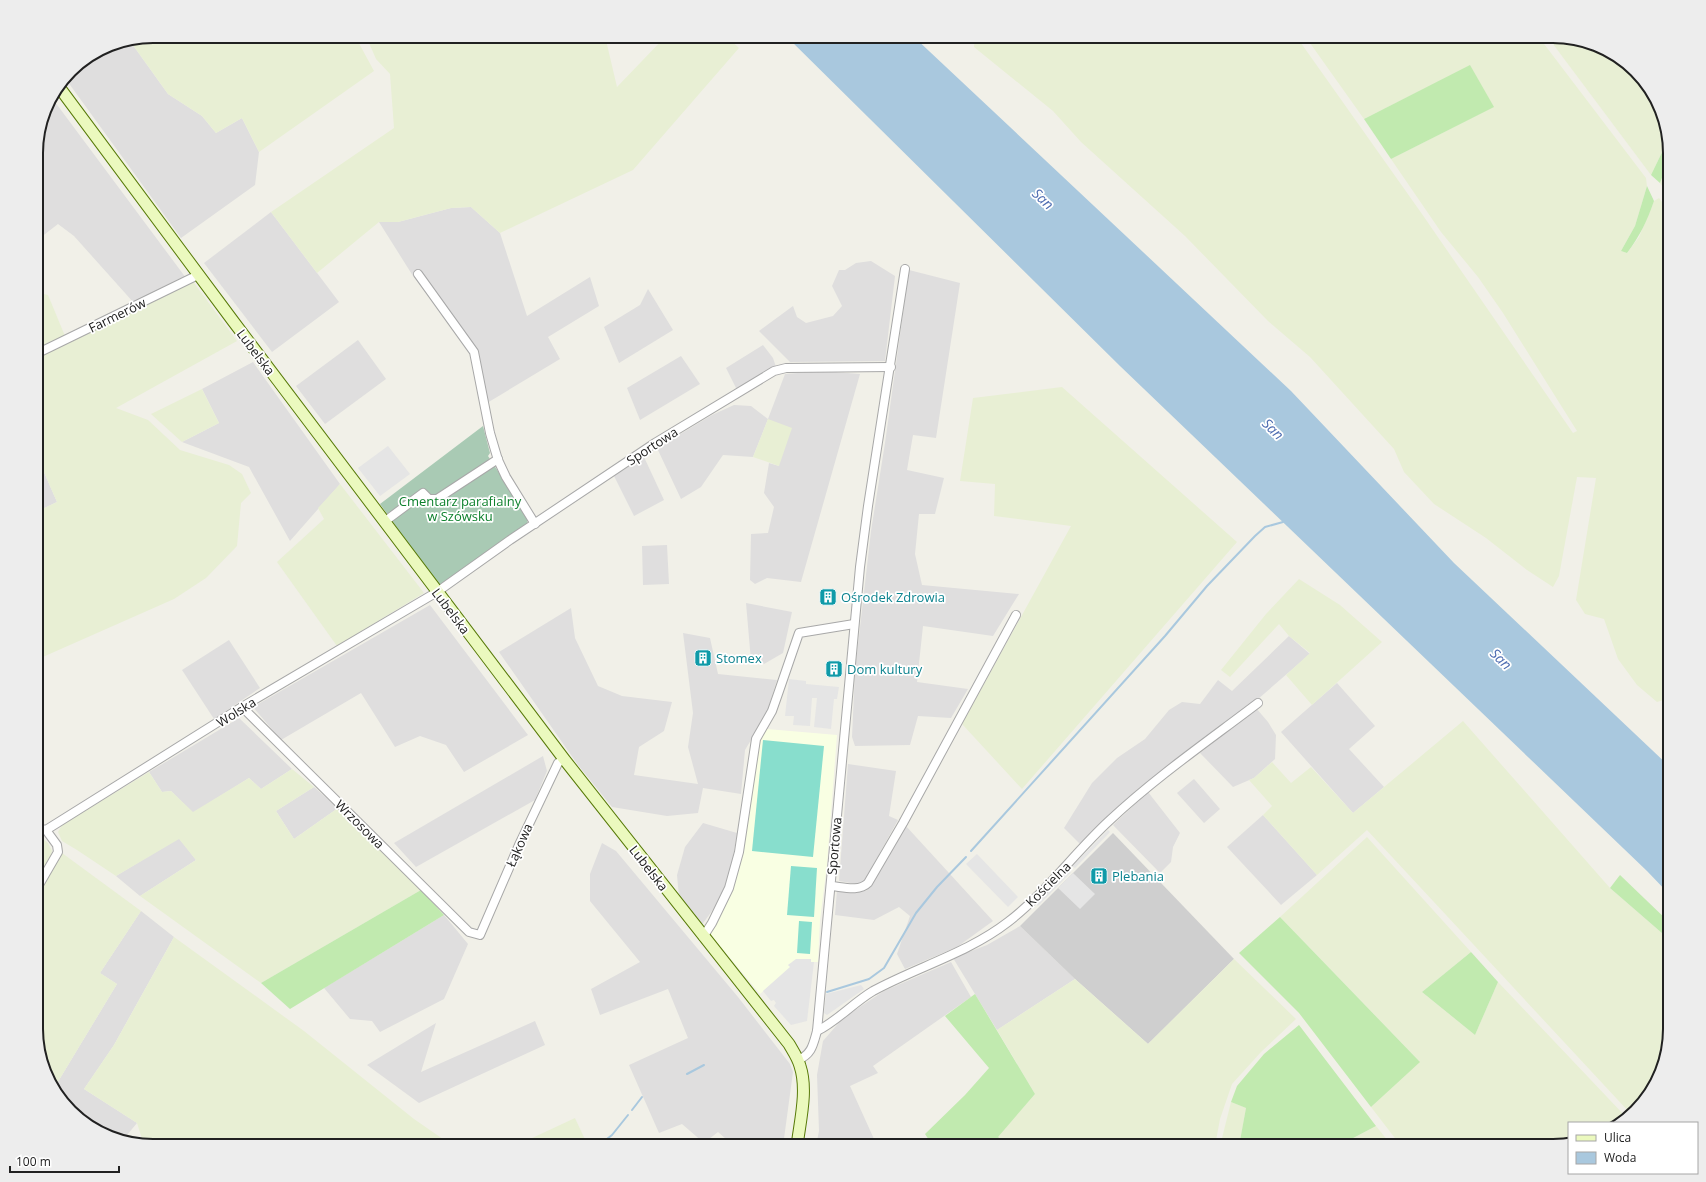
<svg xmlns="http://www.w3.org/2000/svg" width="1706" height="1182" viewBox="0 0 1706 1182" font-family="'Open Sans',sans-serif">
	<rect width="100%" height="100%" fill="#f1f0e8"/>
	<g fill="#dfdede">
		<path d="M130,41L168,94L202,116L216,133L242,118L259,152L255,185L181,238L65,78L70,70L108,45Z"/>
		<path d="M52,98L186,278L134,303L74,236L58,224L36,241V179L38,177L36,174V145L45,108Z"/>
		<path d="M471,207L500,233L527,316L590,277L599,306L548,337L560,359L482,406L470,351L413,276L379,222H398L451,208Z"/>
		<path d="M271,212L339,302L272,352L204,263Z"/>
		<path d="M871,261L895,276L885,361L790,362L759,331L793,306L797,317L806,323L833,316L842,306L832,286L839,270H845L856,263Z"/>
		<path d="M909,270L960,283L936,438L913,435L907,470L944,478L935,514H919L915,554L922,585L1019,594L993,636L923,626L917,682L968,689L951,718L918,716L910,745L855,746L852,737L855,671L871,531L885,443Z"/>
		<path d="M648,289L673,330L619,363L604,327L640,305Z"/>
		<path d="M358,340L386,379L325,424L296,386Z"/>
		<path d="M763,345L773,358L776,367L737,390L726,368Z"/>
		<path d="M681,356L700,384L640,420L627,388Z"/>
		<path d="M253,362L340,484L290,541L249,467L182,442L219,423L202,389Z"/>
		<path d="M822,371L860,374L801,582L767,578L755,584L750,580L751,534L768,533L774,507L764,493L769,463L779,466L768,419L753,457L723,455L701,487L681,499L657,448L712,415L734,405L751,406L768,419L785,374Z"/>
		<path d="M36,454L57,502L36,512Z"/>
		<path d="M644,457L664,500L634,516L614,476Z"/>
		<path d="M667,545L669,584L643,585L642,546Z"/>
		<path d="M746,603L792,612L783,653L764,664L751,661Z"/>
		<path d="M430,605L528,735L464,772L446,745L420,736L395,747L361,693L281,740L253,707Z"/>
		<path d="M571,608L575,638L598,686L622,696L672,702L664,731L639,747L634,775L698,784L688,747L693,713L683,633L710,638L718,674L777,680L766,715L745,750L741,794L703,788L698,813L667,816L612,807L578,765L499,652Z"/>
		<path d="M1289,636L1310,654L1258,699L1225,722L1138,789L1080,844L1064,828L1092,783L1117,758L1145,739L1169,710L1182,702L1200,704L1218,680L1232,691Z"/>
		<path d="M229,640L260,688L214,719L182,670Z"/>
		<path d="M1337,683L1375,726L1349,749L1384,787L1353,813L1281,732Z"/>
		<path d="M1256,708L1268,722L1276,735L1275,759L1254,778L1233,787L1200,753Z"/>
		<path d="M239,718L292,769L261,789L249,778L193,813L171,791L162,792L149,772Z"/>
		<path d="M543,756L547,771L535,800L416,867L394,843Z"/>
		<path d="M848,764L896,771L889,816L898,820L862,885L839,881Z"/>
		<path d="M1194,779L1220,809L1204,823L1177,793Z"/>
		<path d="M314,787L338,808L294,839L276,811Z"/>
		<path d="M1148,792L1180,833L1173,847L1171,862L1160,873L1113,825Z"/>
		<path d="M1263,815L1317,875L1281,905L1227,847Z"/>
		<path d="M703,823L737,833L730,877L720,900L701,926L679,897L677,875L685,847Z"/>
		<path d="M905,825L993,921L957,947L905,969L897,954L910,916L899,907L874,920L835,915L837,890L866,891Z"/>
		<path d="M179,838L196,860L140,896L116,876Z"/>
		<path d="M602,843L616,851L738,997L790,1064L793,1072L783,1146H734L718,1132L704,1143L682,1124L659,1133L629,1065L688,1038L668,989L600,1015L591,989L640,962L590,901V874Z"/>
		<path d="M141,911L174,937L114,1045L84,1089L137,1123L122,1141L115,1140L92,1128L53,1090L117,984L100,973Z"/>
		<path d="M444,915L468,944L444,999L380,1032L372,1021L350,1019L324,988Z"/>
		<path d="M1020,926L1075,979L997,1030L953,958L987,945Z"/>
		<path d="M951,962L971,997L873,1066L878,1073L850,1086L874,1139L873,1146H816L819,1131L817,1075L823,1041L843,1018L884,991Z"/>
		<path d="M535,1021L545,1045L419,1103L367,1065L436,1023L421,1072Z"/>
	</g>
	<path fill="#f9ffe3" d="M767,729L837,735L827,864L820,920L818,962H810L811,959L788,965L791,967L760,994L710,934L731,890L760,737Z"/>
	<path fill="#cfcfcf" d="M1113,833L1234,959L1148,1044L1075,979L1020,926Z"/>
	<g fill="#e8efd4">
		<path d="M153,36H355L374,71L259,152L242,118L216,133L202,116L168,94L130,41Z"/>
		<path d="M366,36H605L617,87L666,36H726L739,48L633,170L500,233L471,207L451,208L398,222H379L317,273L271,212L394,128L390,74L376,59Z"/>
		<path d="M975,36H1296L1422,214L1573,433L1577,431L1503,313L1478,277L1441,232L1391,159L1493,107L1470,66L1364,119L1305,36H1538L1646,178L1647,186L1635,226L1621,251L1627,253L1639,237L1654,201L1659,198L1670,212V698L1657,702L1637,685L1618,659L1604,619L1585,614L1576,600L1596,478L1577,477L1559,576L1553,587L1527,570L1486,538L1434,504L1404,472L1394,449L1310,357L1268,321L1185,236L1081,142L1053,111L974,47Z"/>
		<path d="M1547,36L1591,42L1618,56L1654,95L1667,142L1651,175Z"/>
		<path d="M1670,157V197L1660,183Z"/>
		<path d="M194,283L237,341L116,408L148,420L180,450L229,465L242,474L251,493L241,503L237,546L206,578L174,599L36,660V512L57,502L36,454V359L188,284Z"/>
		<path d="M36,292L48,295L65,336L36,350Z"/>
		<path d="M1062,387L1237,542L1022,789L962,724L1071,526L994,516L995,484L960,481L973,398Z"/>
		<path d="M202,389L219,423L182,442L151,414Z"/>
		<path d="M768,419L792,428L779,466L753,457Z"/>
		<path d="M340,484L424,593L337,646L277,562L324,519L318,508Z"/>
		<path d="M1299,579L1340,605L1382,642L1312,705L1286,675L1310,653L1289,636L1279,624L1230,677L1221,670L1266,614Z"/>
		<path d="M1463,721L1610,888L1670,940V1030L1650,1094L1630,1113L1367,830L1317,875L1263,815L1272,806L1249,780L1254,778L1272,762L1291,783L1311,767L1353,813Z"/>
		<path d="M292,769L314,787L276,811L294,839L338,808L421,890L261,983L140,896L196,860L179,839L116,876L77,850L62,841L58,832L62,825L149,772L162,792L171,791L193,812L249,778L261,789Z"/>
		<path d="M36,833L48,843L52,851L49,861L36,881Z"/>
		<path d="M1367,837L1471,952L1422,992L1475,1035L1498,982L1626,1117L1620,1123H1569V1142L1554,1146H1401L1371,1107L1419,1061L1280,917Z"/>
		<path d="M62,853L141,911L100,973L117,984L53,1090L36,1037V1006L44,993L36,989V898Z"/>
		<path d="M174,937L304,1031L414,1119L453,1146H153L144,1145L137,1123L84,1089L114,1045Z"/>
		<path d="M1234,959L1296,1019L1261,1052L1232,1084L1220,1119L1215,1146H1010L997,1137L1035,1094L997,1030L1075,979L1148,1044Z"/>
		<path d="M1231,1102L1246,1108L1239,1146H1220Z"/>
		<path d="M575,1118L588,1146H515Z"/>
		<path d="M1376,1126L1392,1146H1338Z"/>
	</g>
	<g fill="#c1eaaf">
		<path d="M1470,65L1494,107L1391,159L1364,119Z"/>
		<path d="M1667,142L1670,157L1660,183L1651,175Z"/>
		<path d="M1647,186L1654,201C1647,221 1640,236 1627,253L1621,251L1635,226Z"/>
		<path d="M1620,875L1670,923V940L1610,888Z"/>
		<path d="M421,890L444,915L290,1009L261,983Z"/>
		<path d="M1280,917L1420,1062L1371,1107L1299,1013L1239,953Z"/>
		<path d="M1471,952L1498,982L1475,1035L1422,992Z"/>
		<path d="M975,994L1035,1094L998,1137L1010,1146H933L925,1134L965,1095L989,1068L945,1016Z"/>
		<path d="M1299,1025L1376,1126L1338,1146H1239L1246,1108L1231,1102L1237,1086L1264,1054Z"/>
	</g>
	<path fill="#a9cab4" d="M483,426L490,453L488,456L528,517L527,524L439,587L380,504Z"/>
	<g fill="#88decd">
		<path d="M763,740L824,746L813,857L752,851Z"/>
		<path d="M791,866L817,868L814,917L787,915Z"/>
		<path d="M799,921L812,922L810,954L797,953Z"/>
	</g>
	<g fill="#e5e5e5">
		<path d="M388,446L410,474L380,496L358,468Z"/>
		<path d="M789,679L806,681V684L839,687L837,699H834L831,729L814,727L817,698H812L810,726L793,725L794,716H785Z"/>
		<path d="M1108,830L1110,832L1075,868L1072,866Z"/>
		<path d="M977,854L1018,897L1008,907L966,864Z"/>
		<path d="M1068,870L1071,872L1038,906L1035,903Z"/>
		<path d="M1073,873L1095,894L1080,909L1058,888Z"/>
		<path d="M796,959H811V962H814L807,1021L791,1025L774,1006L776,1003L774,1000L771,1001L763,991L790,967L788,965Z"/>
		<path d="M861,985L864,989L827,1015L824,1013L826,994Z"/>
	</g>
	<path fill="#a9c8de" d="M786,36H913L1291,391L1454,563L1670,767V895L1647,871L1120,366Z"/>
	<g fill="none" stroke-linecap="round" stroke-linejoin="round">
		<g stroke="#a9c8de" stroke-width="2">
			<path d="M971,851L1165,636L1207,586L1255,536L1265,527L1283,522"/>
			<path d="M827,992L869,979L884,968L916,913L937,887L966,857"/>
			<path d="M687,1074L704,1065"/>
			<path d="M632,1110L642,1097"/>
			<path d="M598,1146L612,1135L628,1115"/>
		</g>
		<defs>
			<g id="street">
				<path d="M418,274L474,352L490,433L498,460L506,477L535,524"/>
				<path d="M36,354L198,275"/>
				<path d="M384,522L423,493L429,499H437L498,459"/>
				<path d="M242,707L469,932L480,935L519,845L558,763L564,759"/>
				<path d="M36,828L46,830L242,707L437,592L510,540L655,443L774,371L786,368L891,367"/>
				<path d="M831,886C843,887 859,892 868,883L903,823L1016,615"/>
				<path d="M36,890L58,852L57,845L46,830"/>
				<path d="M703,937L712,923L729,888L739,852L756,739L772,711L779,691L799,633L854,624"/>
				<path d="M817,1031C836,1022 853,1003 873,991C917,967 968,953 1008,922C1046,893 1075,852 1110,820C1156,777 1208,741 1258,703"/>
				<path d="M798,1060C812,1054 813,1045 817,1031L860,567L868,506L905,269"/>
			</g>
			<path id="secondary" d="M59,87L233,321L564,759L789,1044C793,1051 798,1058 800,1066C808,1090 800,1121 797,1146"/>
		</defs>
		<use href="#street" stroke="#a8a8a8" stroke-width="10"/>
		<use href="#secondary" stroke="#577a07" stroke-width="13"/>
		<use href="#street" stroke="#fff" stroke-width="8"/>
		<use href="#secondary" stroke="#ebf9be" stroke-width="11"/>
	</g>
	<defs>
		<symbol id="building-square" viewBox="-11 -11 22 22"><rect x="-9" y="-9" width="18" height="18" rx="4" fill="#0f9aa8" stroke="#fff"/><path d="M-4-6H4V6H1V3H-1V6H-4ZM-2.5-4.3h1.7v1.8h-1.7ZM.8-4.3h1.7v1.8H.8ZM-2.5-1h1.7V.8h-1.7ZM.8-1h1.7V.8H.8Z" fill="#fff"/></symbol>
	</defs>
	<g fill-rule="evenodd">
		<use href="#building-square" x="818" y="587" width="20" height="20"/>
		<use href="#building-square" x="693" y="648" width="20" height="20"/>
		<use href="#building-square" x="824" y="659" width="20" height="20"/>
		<use href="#building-square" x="1089" y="866" width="20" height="20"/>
	</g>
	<g text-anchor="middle" stroke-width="3.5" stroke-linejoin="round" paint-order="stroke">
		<g font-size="13" fill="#212121" stroke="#fff">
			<text transform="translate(117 315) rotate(-26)" y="5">Farmerów</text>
			<text transform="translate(256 352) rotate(53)" y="5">Lubelska</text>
			<text transform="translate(652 446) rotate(-33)" y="5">Sportowa</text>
			<text transform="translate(451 611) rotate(53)" y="5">Lubelska</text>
			<text transform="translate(236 712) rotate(-32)" y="5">Wolska</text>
			<text transform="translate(360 824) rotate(45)" y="5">Wrzosowa</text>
			<text transform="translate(519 845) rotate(-66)" y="5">Łąkowa</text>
			<text transform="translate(834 846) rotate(-85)" y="5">Sportowa</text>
			<text transform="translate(649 868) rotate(52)" y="5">Lubelska</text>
			<text transform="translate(1048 884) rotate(-45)" y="5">Kościelna</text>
		</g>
		<g font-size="13" fill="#0e812d" stroke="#fff">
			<text x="460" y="506">Cmentarz parafialny<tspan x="460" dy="15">w Szówsku</tspan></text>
		</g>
		<g font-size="13" fill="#0d838f" stroke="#fff" text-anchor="start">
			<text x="841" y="602">Ośrodek Zdrowia</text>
			<text x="716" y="663">Stomex</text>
			<text x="847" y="674">Dom kultury</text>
			<text x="1112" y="881">Plebania</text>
		</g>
		<g font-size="14" font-style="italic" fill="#4d6cb1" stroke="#fff">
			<text transform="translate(1043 199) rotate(43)" y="5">San</text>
			<text transform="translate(1273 429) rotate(45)" y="5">San</text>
			<text transform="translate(1501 659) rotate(45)" y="5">San</text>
		</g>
	</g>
	<path d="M0 0H1706V1182H0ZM153 43H1553A110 110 0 0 1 1663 153V1029A110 110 0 0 1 1553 1139H153A110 110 0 0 1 43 1029V153A110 110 0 0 1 153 43Z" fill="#ededed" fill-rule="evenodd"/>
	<path fill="none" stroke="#212121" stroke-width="2" d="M153 43H1553A110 110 0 0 1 1663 153V1029A110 110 0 0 1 1553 1139H153A110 110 0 0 1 43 1029V153A110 110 0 0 1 153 43Z"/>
	<rect x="1568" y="1122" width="130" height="52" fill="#ffffff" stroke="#a6a6a6"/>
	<rect x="1576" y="1135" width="20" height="6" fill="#ebf9be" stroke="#a6a6a6"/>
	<text x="1604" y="1142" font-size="12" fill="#212121">Ulica</text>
	<rect x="1576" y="1152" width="20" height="12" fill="#a9c8de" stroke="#a6a6a6"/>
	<text x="1604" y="1162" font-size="12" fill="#212121">Woda</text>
	<path d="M10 1166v6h109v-6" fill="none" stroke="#212121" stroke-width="2"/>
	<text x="16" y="1166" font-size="12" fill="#212121" stroke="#ffffff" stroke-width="3" paint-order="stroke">100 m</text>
</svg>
